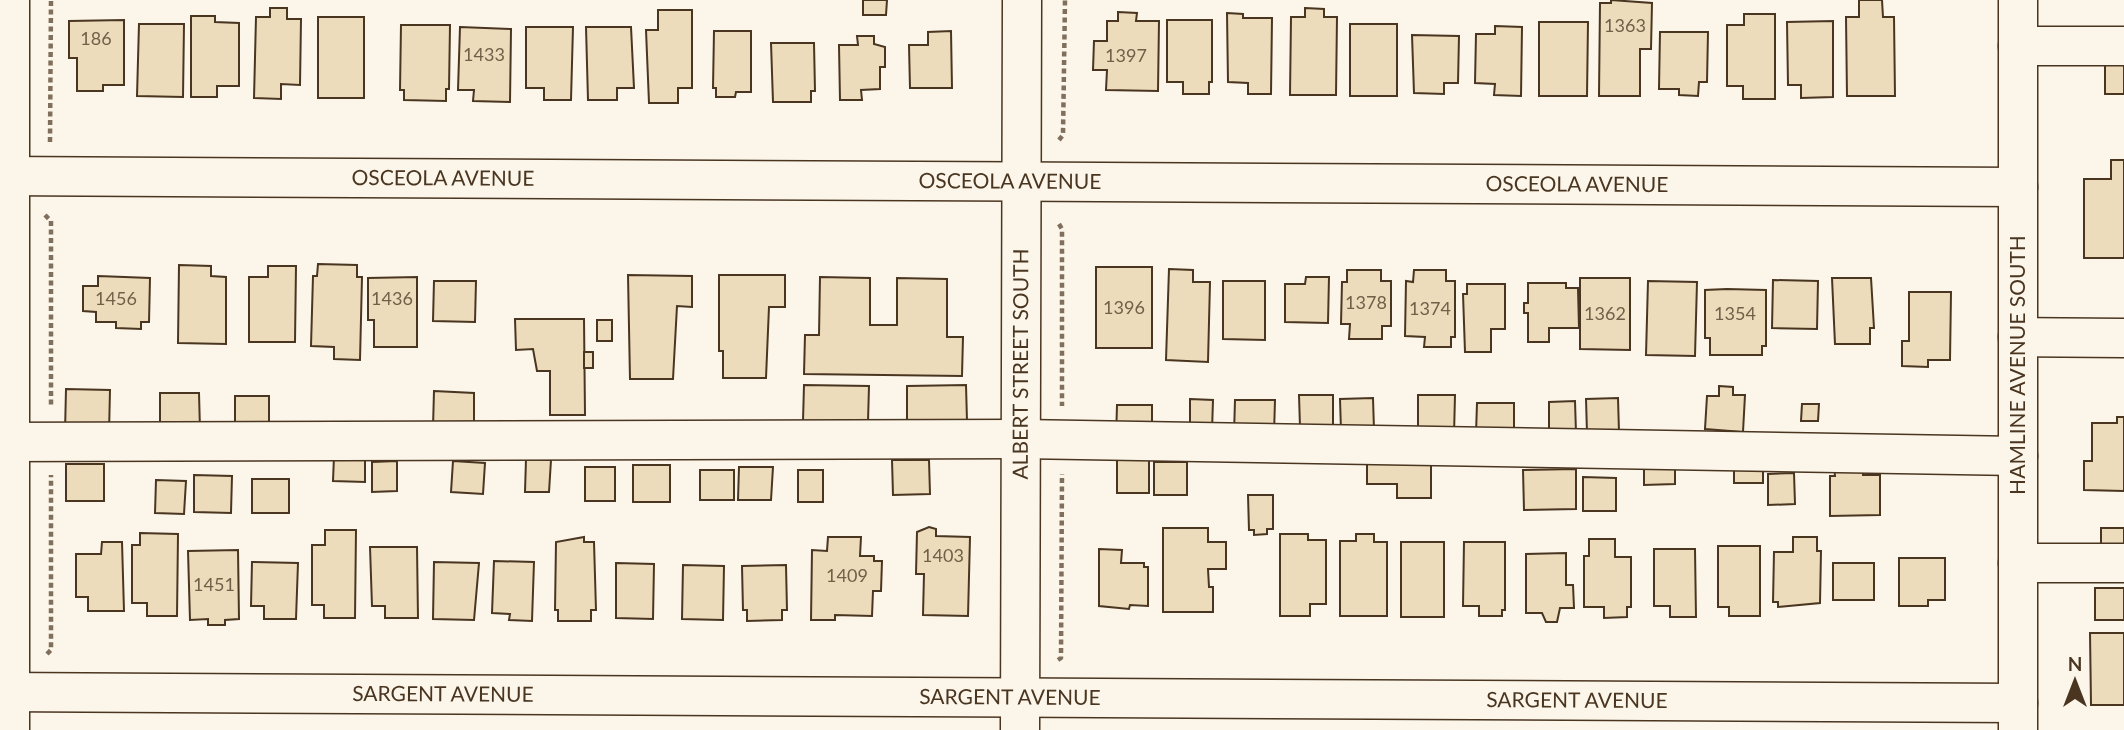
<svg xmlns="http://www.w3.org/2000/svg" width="2124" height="730" viewBox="0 0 2124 730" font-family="Lato,sans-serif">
	<rect width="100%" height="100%" fill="#fbf6e9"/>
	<g fill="#ecdcbc" stroke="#4a3520" stroke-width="2">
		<path d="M863,0H887L886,15H863Z"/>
		<path d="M1611,0L1652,3L1651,49H1640V96H1599L1600,3H1611Z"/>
		<path d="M1859,0H1882L1883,17H1894L1895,96H1847L1846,17H1859Z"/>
		<path d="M270,8H287V19H301L300,85L281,84V99L254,98L256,17H270Z"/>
		<path d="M1305,8L1324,9V17H1337L1336,95H1290L1291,17H1305Z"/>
		<path d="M658,10H692V88H678V103H649L646,30H658Z"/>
		<path d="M1118,12L1137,13L1136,21H1159L1158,91L1106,90L1107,70H1093L1094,41H1107V21H1118Z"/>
		<path d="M1227,13L1243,14V18H1272L1271,94H1248V83L1228,82Z"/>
		<path d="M1744,14H1775V99H1743V86H1727V25H1744Z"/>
		<path d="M191,16H215V22L239,23V86H217V97H191Z"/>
		<rect x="318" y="17" width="46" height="81"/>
		<path d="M124,20V85H103V91H77V58H69V21Z"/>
		<path d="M1167,20H1212V82H1209V94H1183V82H1167Z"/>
		<path d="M1833,21V97L1801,98V85H1788L1787,22Z"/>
		<path d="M1539,22H1588L1587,96H1539Z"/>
		<path d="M139,24H184L183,97L137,96Z"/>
		<rect x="1350" y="24" width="47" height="72"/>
		<path d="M401,25H450L449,89H446V101L404,100V90H400Z"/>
		<path d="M1495,26L1522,27L1521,96L1494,95L1495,84L1475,83L1476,34H1495Z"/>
		<path d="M460,27L511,29L510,102L473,101L474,90H458Z"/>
		<path d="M526,27H573L571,100H544V88H526Z"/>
		<path d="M586,27H631L634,88H617V100H588Z"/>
		<path d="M714,31H751V92H736L735,97H716V88H713Z"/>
		<path d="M951,31L952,88H910L909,45H928V32Z"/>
		<path d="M1660,32H1708L1707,82H1699L1698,96L1679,95V89H1659Z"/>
		<path d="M1412,35L1459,36L1458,83H1444V94L1414,93Z"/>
		<path d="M857,36H874V44L885,47V67H880V89L861,90L862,100H840L839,45H858Z"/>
		<path d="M771,43H814L815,91H811V102H773Z"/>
		<rect x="2105" y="65" width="19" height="29"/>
		<path d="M2111,160H2124V258H2084V179H2111Z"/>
		<path d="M318,264L357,265V277H362L360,360L334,359V347L311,346L313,276H317Z"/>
		<path d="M179,265L211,266V276L226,277V344L178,343Z"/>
		<path d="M268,266H296L295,342H249V277H268Z"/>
		<rect x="1096" y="267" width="56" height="81"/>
		<path d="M1169,269L1193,270V282H1210L1208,362L1166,360Z"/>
		<path d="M1347,270H1381V281H1391V326H1382V339H1349L1350,324H1341L1342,282H1347Z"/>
		<path d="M1414,270H1446V281H1455V337H1451V347H1424L1425,337L1405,336L1406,281L1413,282Z"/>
		<path d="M628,275L692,276V307L677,306L673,379H630Z"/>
		<path d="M719,275H785V307H769L766,378H723V351H719Z"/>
		<path d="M98,276L150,278L149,322H141V329L116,328V322H96V312L83,311V286H98Z"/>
		<path d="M417,277V347H374V320H368V278Z"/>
		<path d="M820,277L870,278V325H897V278L947,279V337H963L962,376L804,374L805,335H819Z"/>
		<path d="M1306,277H1329L1328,323L1285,322V284H1305Z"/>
		<path d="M1580,278H1630V350L1580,349Z"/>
		<path d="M1832,278H1871L1874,328H1870V344H1835Z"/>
		<path d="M1773,280L1818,281L1817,329L1772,328Z"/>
		<path d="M434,281H476L475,322L433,321Z"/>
		<path d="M1223,281H1265V340L1223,339Z"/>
		<path d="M1648,281L1697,282L1695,356L1646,355Z"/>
		<path d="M1528,283H1566V288H1578L1579,328H1549V342H1528V313H1524V303H1528Z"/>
		<path d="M1467,284H1505V329H1491V352H1465L1463,294H1467Z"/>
		<path d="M1727,289L1766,290V346H1762V355H1710V338H1705V290Z"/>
		<path d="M1909,292H1951L1950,360H1928V367L1902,366V341H1909Z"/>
		<path d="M515,319H584L585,415H550V371H537L533,349L516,350Z"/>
		<rect x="597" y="320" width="15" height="21"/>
		<rect x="584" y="352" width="9" height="16"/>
		<path d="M804,385L869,386L868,422L803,421Z"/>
		<path d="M966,385L967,421L907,422V386Z"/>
		<path d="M1719,386L1733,387V395H1745L1743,432L1705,429L1707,396H1719Z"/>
		<path d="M66,389L110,390L109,433L65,432Z"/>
		<path d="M434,391L474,393V428L433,427Z"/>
		<path d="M160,393H199L200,430L160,431Z"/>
		<path d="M1299,395H1333V426L1300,427Z"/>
		<path d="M1418,395H1455L1454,435H1418Z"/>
		<rect x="235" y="396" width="34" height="35"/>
		<path d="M1373,398L1374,430L1341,431L1340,399Z"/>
		<path d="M1618,398L1619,432L1587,433L1586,399Z"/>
		<path d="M1190,399L1213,400L1212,431H1190Z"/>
		<path d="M1235,400H1275L1274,434H1234Z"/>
		<path d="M1575,401L1576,433L1549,434V402Z"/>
		<path d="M1477,403H1514V434H1476Z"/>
		<path d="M1802,404H1819L1818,421H1801Z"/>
		<path d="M1117,405H1152V440L1116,439Z"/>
		<path d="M2117,417H2124V491L2084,490V461H2092V423H2117Z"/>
		<path d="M334,456H365V482L333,481Z"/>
		<path d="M1431,458V498H1397V484H1367V462Z"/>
		<path d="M526,459L551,460L549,492H525Z"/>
		<path d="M892,460H929L930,494L893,495Z"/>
		<rect x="1117" y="460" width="32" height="33"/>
		<path d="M397,461V491L372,492V462Z"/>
		<path d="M453,461L485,463L483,494L451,492Z"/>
		<rect x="1154" y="462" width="33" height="33"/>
		<rect x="1734" y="462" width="29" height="21"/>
		<rect x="66" y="464" width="38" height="37"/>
		<path d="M1644,464H1675V484L1644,485Z"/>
		<rect x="633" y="465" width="37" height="37"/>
		<path d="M1834,465H1863V475H1880V515L1830,516V476H1835Z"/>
		<rect x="585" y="467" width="30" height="34"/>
		<path d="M739,467H773L771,500H738Z"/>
		<path d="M1576,469V509L1524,510L1523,470Z"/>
		<rect x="700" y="470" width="34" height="30"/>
		<rect x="798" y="470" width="25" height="32"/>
		<path d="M1794,473L1795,504L1768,505V474Z"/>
		<path d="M194,475L232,476L231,513L194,512Z"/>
		<path d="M1583,477L1616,478V511H1583Z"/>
		<rect x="252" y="479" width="37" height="34"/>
		<path d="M156,480L186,481L184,514L155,513Z"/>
		<path d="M1248,495H1273V529H1267V534L1254,535V530H1249Z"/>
		<path d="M929,527L936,529V536L970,537L968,616L923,615L924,574H916L917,532Z"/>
		<path d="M1163,528H1208V542H1226V569H1208L1209,587H1213V612H1163Z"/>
		<path d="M2101,528H2124V550L2101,549Z"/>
		<path d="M325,530H356L355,618H324V605H312V545H325Z"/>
		<path d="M140,533L178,534L177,616H147V603H132V545H140Z"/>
		<path d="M1280,534H1308V540H1326V604H1310V616H1280Z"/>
		<path d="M1356,534H1374V542H1387V616H1340V541H1356Z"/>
		<path d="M584,537V542H594L596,610H591V621H558V610H555L556,542Z"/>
		<path d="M828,537H861L860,556H874V561H882L881,591H873L872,616L835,615V620H811L812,550L827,551Z"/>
		<path d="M1793,537H1817V551H1821L1820,603L1778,607V602H1773L1774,552H1793Z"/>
		<path d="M1589,539H1615V557H1631V607H1627V617L1604,618V607H1584V556H1589Z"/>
		<path d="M102,542H122L124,611H88V597H76V554H101Z"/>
		<rect x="1401" y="542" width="43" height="75"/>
		<path d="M1464,542H1505V610H1502V616H1479V606H1463Z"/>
		<path d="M1718,546H1760V616H1729V607H1718Z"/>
		<path d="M370,547H417L418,618H385V606H372Z"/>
		<path d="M1099,549L1122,550L1121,563H1144V567H1148V606L1130,605L1129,609L1099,606Z"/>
		<path d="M1654,549H1695L1696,617H1670V606H1654Z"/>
		<path d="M238,550L239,619L225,620V625H208V619L190,620L188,551Z"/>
		<path d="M1566,553V585H1573L1574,608H1560L1557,622H1546L1542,613H1526V554Z"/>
		<path d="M1899,558H1945V600H1928V606H1899Z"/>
		<path d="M494,561L534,562L532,621L509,620L510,614L492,613Z"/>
		<path d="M252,562L298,563L296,619H264V606H251Z"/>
		<path d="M434,562L479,563L474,620L433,619Z"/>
		<path d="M616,563L654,564L653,619L616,618Z"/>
		<rect x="1833" y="563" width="41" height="37"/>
		<path d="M683,565L724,566L723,620L682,619Z"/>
		<path d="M786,565L787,610H782V620L747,621V610H743L742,566Z"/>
		<rect x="2095" y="588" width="29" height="32"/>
		<path d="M2090,633H2124V705H2091Z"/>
	</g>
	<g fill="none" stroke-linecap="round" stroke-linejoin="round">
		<defs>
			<g id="minor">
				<path d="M2018,46H2124"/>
				<path id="s1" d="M0,176L2018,187"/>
				<path d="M2018,337L2124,338"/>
				<path d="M0,442L1021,439L2018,456"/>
				<path d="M2018,563H2124"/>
				<path id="s2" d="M0,692L2018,703"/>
				<path d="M10,730V0"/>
				<path id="s3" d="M1020,730L1022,0"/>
				<path d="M2018,730V0"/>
			</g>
		</defs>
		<use href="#minor" stroke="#4a3520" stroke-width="41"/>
		<g stroke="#7f6f5c" stroke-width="4.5" stroke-dasharray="5 3.5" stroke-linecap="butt">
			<path d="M1059,140L1063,135L1065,0"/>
			<path d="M50,142L51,0"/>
			<path d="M45,215L51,221V407"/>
			<path d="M1059,224L1062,229V406"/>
			<path d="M47,654L51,650V475"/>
			<path d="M1058,660L1061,658L1062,474"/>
		</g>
		<use href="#minor" stroke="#fbf6e9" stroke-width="38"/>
	</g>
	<g text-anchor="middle" stroke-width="5" stroke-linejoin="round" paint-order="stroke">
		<g font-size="18" fill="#725f47">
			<text x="1625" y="32">1363</text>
			<text x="96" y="45">186</text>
			<text x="484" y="61">1433</text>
			<text x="1126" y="62">1397</text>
			<text x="116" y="305">1456</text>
			<text x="392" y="305">1436</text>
			<text x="1366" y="309">1378</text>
			<text x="1124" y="314">1396</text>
			<text x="1430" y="315">1374</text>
			<text x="1605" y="320">1362</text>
			<text x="1735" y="320">1354</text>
			<text x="943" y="562">1403</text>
			<text x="847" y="582">1409</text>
			<text x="214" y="591">1451</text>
		</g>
		<g font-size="21" fill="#4a3520" stroke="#fbf6e9">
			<text dy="7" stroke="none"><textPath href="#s1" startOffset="443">OSCEOLA AVENUE</textPath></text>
			<text dy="7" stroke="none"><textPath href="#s1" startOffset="1010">OSCEOLA AVENUE</textPath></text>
			<text dy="7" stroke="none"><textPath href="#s1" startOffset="1577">OSCEOLA AVENUE</textPath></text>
			<text dy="7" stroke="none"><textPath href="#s3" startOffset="366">ALBERT STREET SOUTH</textPath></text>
			<text transform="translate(2018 365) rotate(-90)" y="7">HAMLINE AVENUE SOUTH</text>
			<text dy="7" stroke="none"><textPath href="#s2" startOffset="443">SARGENT AVENUE</textPath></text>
			<text dy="7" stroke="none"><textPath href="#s2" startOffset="1010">SARGENT AVENUE</textPath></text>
			<text dy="7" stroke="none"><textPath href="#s2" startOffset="1577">SARGENT AVENUE</textPath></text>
		</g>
	</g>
	<g transform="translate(2075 681)" stroke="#fbf6e9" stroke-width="5" paint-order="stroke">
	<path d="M0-5L12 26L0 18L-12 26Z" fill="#4a3520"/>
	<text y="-10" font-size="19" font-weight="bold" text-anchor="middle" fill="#4a3520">N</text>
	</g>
</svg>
